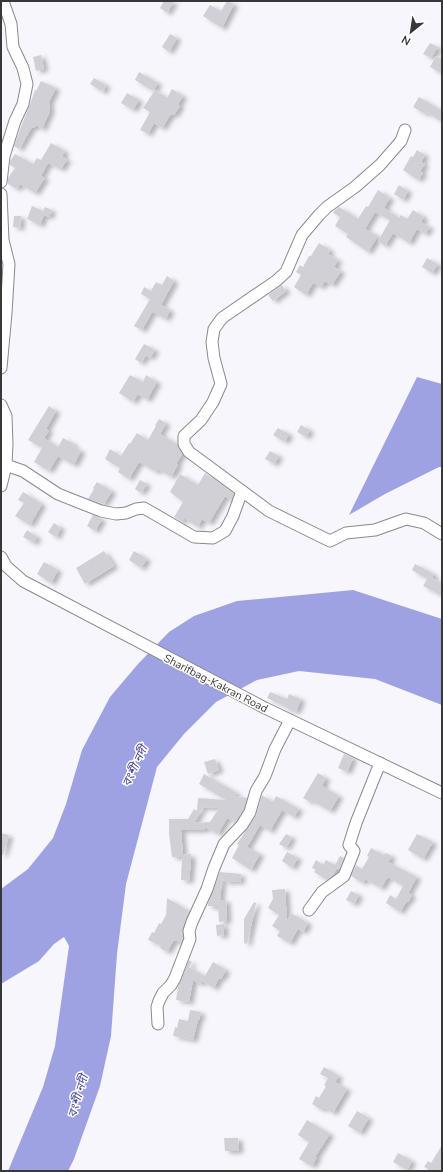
<svg xmlns="http://www.w3.org/2000/svg" width="443" height="1172" viewBox="0 0 443 1172" font-family="'Nunito Sans','Noto Sans Bengali',sans-serif">
	<defs>
		<filter id="shadow"><feDropShadow dx="4.5" dy="2.5" stdDeviation="2" flood-color="#0004"/></filter>
	</defs>
	<rect width="100%" height="100%" fill="#f6f6fc"/>
	<g fill="#9fa2e2">
		<path d="M417,377L442,384V467H439L385,494L349,515Z"/>
		<path d="M353,590L442,619V705L375,679L299,671L257,680L216,702L184,734L157,767L126,884L117,954L111,1036L100,1086L74,1159L68,1171H8L43,1087L55,1046L69,946L64,937L54,944L39,961L1,984V889L28,869L53,838L66,804L82,750L110,697L138,664L169,632L194,616L237,601Z"/>
	</g>
	<g fill="#d0d0d6" fill-rule="evenodd" filter="url(#shadow)">
		<path d="M164,1H174L167,13L160,8Z"/>
		<path d="M227,1L234,4L222,28L203,16L210,5L221,11Z"/>
		<path d="M170,34L177,38L169,52L162,47Z"/>
		<path d="M430,43L438,47L431,58L423,54Z"/>
		<path d="M41,55L44,69L36,71L33,57Z"/>
		<path d="M436,56L442,60V74L430,67Z"/>
		<path d="M139,72L158,83L153,91L135,80Z"/>
		<path d="M94,78L106,85L103,92L90,84Z"/>
		<path d="M41,81L56,88L49,102L50,111L42,129L36,125L34,128L32,127L19,149L14,146L22,124L29,107L35,90L36,91Z"/>
		<path d="M172,89L183,96L178,104L180,106L174,115L171,114L162,128L154,123L148,134L140,130L150,112L143,108L155,90L167,98Z"/>
		<path d="M127,93L139,100L133,110L121,103Z"/>
		<path d="M419,97L442,111V122L426,112L425,114L413,107Z"/>
		<path d="M51,143L65,151L62,156L67,160L61,169L48,163L41,176L45,178L35,193L20,184L17,189L8,184V178L15,168L10,165V161L15,154L33,164L37,158L41,160Z"/>
		<path d="M417,150L425,155L421,162L425,164L420,171L423,173L418,180L403,170L411,156L413,157Z"/>
		<path d="M399,185L408,191L403,200L394,194Z"/>
		<path d="M378,190L390,198L384,208L399,218L401,215L407,219L413,210L424,217L421,222L430,227L425,234L417,229L409,243L393,233L385,246L378,241L390,220L375,212L365,229L378,236L368,252L346,237L348,234L335,226L340,217L333,213L334,211L339,207L358,219L366,206L368,207Z"/>
		<path d="M32,206L43,211L45,207L52,210L49,217L44,215L40,225L27,219Z"/>
		<path d="M14,216H21L20,228L13,227Z"/>
		<path d="M319,243L330,250L328,254L338,260L334,267L341,271L332,285L325,281L321,287L313,283L306,295L294,287L301,275L296,272L300,265L303,267L309,256H311Z"/>
		<path d="M427,258L438,264L432,273L422,267Z"/>
		<path d="M167,276L174,281L161,305L170,310L166,319L152,312L142,330L134,326L150,299L141,294L144,287L151,291L156,282L162,285Z"/>
		<path d="M282,285L286,291L273,301L268,295Z"/>
		<path d="M144,344L155,350L150,358L146,355L141,363L135,359Z"/>
		<path d="M130,375L143,382L146,375L157,382L147,400L138,394L133,402L119,393Z"/>
		<path d="M49,406L56,411L46,429L49,431L44,438L58,447L63,438L74,444L73,446L81,451L74,465L58,456L49,471L34,462L42,448L28,440Z"/>
		<path d="M159,419L166,423L160,434L177,444L175,446L178,447L182,454L176,464L178,465L171,477L158,469L156,472L139,462L129,479L118,472L120,468L105,459L110,449L121,456L129,443L130,444L137,433L148,440L156,426L155,425Z"/>
		<path d="M301,425L310,430L306,437L297,432Z"/>
		<path d="M278,428L289,434L285,442L273,435Z"/>
		<path d="M270,451L279,456L274,464L265,459Z"/>
		<path d="M205,473L234,494L231,500L225,496L209,523L202,519L198,527L184,518L182,522L174,517L183,502L170,492L180,474L198,485Z"/>
		<path d="M140,480L147,484L141,493L135,489Z"/>
		<path d="M97,482L112,491L104,504L88,499L94,489L93,488Z"/>
		<path d="M23,492L42,504L30,525L15,516L24,503L18,500Z"/>
		<path d="M93,515L102,519L95,531L87,526Z"/>
		<path d="M54,523L61,528L56,537L48,532Z"/>
		<path d="M27,530L37,537L34,543L23,537Z"/>
		<path d="M104,551L114,566L85,584L76,568Z"/>
		<path d="M134,551L147,559L141,568L129,560Z"/>
		<path d="M44,562L58,570L51,583L37,574Z"/>
		<path d="M415,564L434,574L432,578L442,583V596L423,586L427,579L412,570Z"/>
		<path d="M270,692L287,699L289,694L301,699L296,712L284,707V706L267,698Z"/>
		<path d="M344,754L353,758L347,772L338,768Z"/>
		<path d="M215,759L219,770L208,774L204,762Z"/>
		<path d="M318,773L326,778L322,786L339,796L330,811L311,800L310,802L303,798Z"/>
		<path d="M204,774L237,793L235,796L247,798L244,809L236,821L235,822L227,818L218,834L205,827V830H181L183,855L191,854V862L189,881L181,880L182,857H172L169,834V819H188L194,809L197,811L198,798L226,800L199,784ZM203,807L219,808L210,822L194,823Z"/>
		<path d="M262,795L273,802L276,796L299,809L294,817L282,810L270,831L260,825L247,847L260,854L251,870L232,858L239,845L237,844L256,815Z"/>
		<path d="M1,833L9,835L3,855H1Z"/>
		<path d="M286,834L292,837L286,848L279,844Z"/>
		<path d="M417,834L433,842L423,859L408,850Z"/>
		<path d="M371,848L384,855L386,853L392,856L388,862L417,877L408,893L412,895L408,902L407,901L400,912L386,903L390,895L396,899L403,886L388,877L381,888L365,879L363,883L351,876L356,865L362,869L369,857L367,856Z"/>
		<path d="M287,852L298,858L292,868L282,861Z"/>
		<path d="M340,856L344,858L339,869L337,868L333,875L327,880L314,872L316,870L312,868L316,860L323,865L326,860L335,865Z"/>
		<path d="M220,872L241,874L240,882L230,881L229,883L222,879L220,900H226L227,921L219,922L218,907L208,906V903Z"/>
		<path d="M285,889L287,921L291,913L308,923L303,932L298,929L290,943L277,936L280,931L272,926L279,915L268,908L273,899L272,890Z"/>
		<path d="M351,891L359,895L354,904L346,900Z"/>
		<path d="M167,898L189,911L182,929L183,938L181,942L174,940L167,952L160,948L161,946L148,940L152,932L154,933L159,923L161,924L166,915Z"/>
		<path d="M254,902L256,903L247,944L244,943V919Z"/>
		<path d="M224,924V935L217,936L216,925Z"/>
		<path d="M189,960L192,962L189,967L205,976L200,984L193,980L189,1002L176,1000L178,987Z"/>
		<path d="M213,962L226,970L221,979L219,978L214,988L202,981Z"/>
		<path d="M190,1010L201,1012L199,1020H198L193,1040L173,1036L175,1027L177,1028L179,1019L188,1021Z"/>
		<path d="M324,1067L339,1076L335,1082L347,1089L333,1113L323,1107L322,1110L312,1104L316,1096L319,1098L326,1086L324,1085L328,1078L320,1074Z"/>
		<path d="M357,1111L369,1118L360,1133L348,1126Z"/>
		<path d="M307,1120L330,1134L315,1157H317L312,1166L299,1159L309,1142L298,1135Z"/>
		<path d="M224,1138H238L239,1151H225Z"/>
		<path d="M442,1145V1171H427L428,1169L424,1167L428,1161L431,1163Z"/>
		<path d="M398,1153L412,1161L407,1170L393,1162Z"/>
	</g>
	<g fill="none" stroke-linecap="round" stroke-linejoin="round">
		<defs>
			<g id="street">
				<path d="M405,130L401,141L380,165L355,187L327,207L319,215L302,235L286,272L276,281L222,318L214,329L212,342L214,358L221,384L213,402L201,420L184,436V444L189,452L269,511L330,541L346,533L375,530L406,519L424,523L442,534"/>
				<path d="M1,182L4,156L15,121L23,104L27,84L23,68L13,47L11,24L3,1"/>
				<path d="M1,194L3,240L9,264L6,313L1,368"/>
				<path d="M1,405L6,416L7,444L6,465L23,471L58,494L101,511L116,514L126,513L136,509L144,508L194,537L213,538L225,531L233,516L242,491"/>
				<path d="M1,486L6,465"/>
				<path d="M1,557L6,566L23,581L265,708L442,793"/>
				<path d="M309,910L322,892L344,876L354,851L349,845L356,823L380,763"/>
				<path d="M158,1024L157,1007L159,1001L163,993L171,985L175,978L190,939L189,931L192,922L207,889L214,868L224,844L242,825L250,812L256,791L265,776L275,749L290,720"/>
			</g>
		</defs>
		<use href="#street" stroke="#89898f" stroke-width="13"/>
		<use href="#street" stroke="#fff" stroke-width="11"/>
	</g>
	<g text-anchor="middle" stroke-width="3" stroke-linejoin="round" paint-order="stroke">
		<g font-size="11" fill="#38383a" stroke="#fff">
			<text transform="translate(216 683) rotate(27)" y="4">Sharifbag-Kakran Road</text>
		</g>
		<g font-size="12" font-style="italic" fill="#4d4b98" stroke="#fff">
			<text transform="translate(135 766) rotate(-65)" y="4">বংশী নদী</text>
			<text transform="translate(78 1096) rotate(-73)" y="4">বংশী নদী</text>
		</g>
	</g>
	<rect width="443" height="1172" fill="none" stroke="#38383a" stroke-width="4"/>
	<g transform="translate(411 32) rotate(210)" stroke="#ffffff" stroke-width="3" paint-order="stroke">
	<path d="M0-3L7 15L0 10L-7 15Z" fill="#38383a"/>
	<text y="-6" font-size="11" font-weight="bold" text-anchor="middle" fill="#38383a">N</text>
	</g>
</svg>
